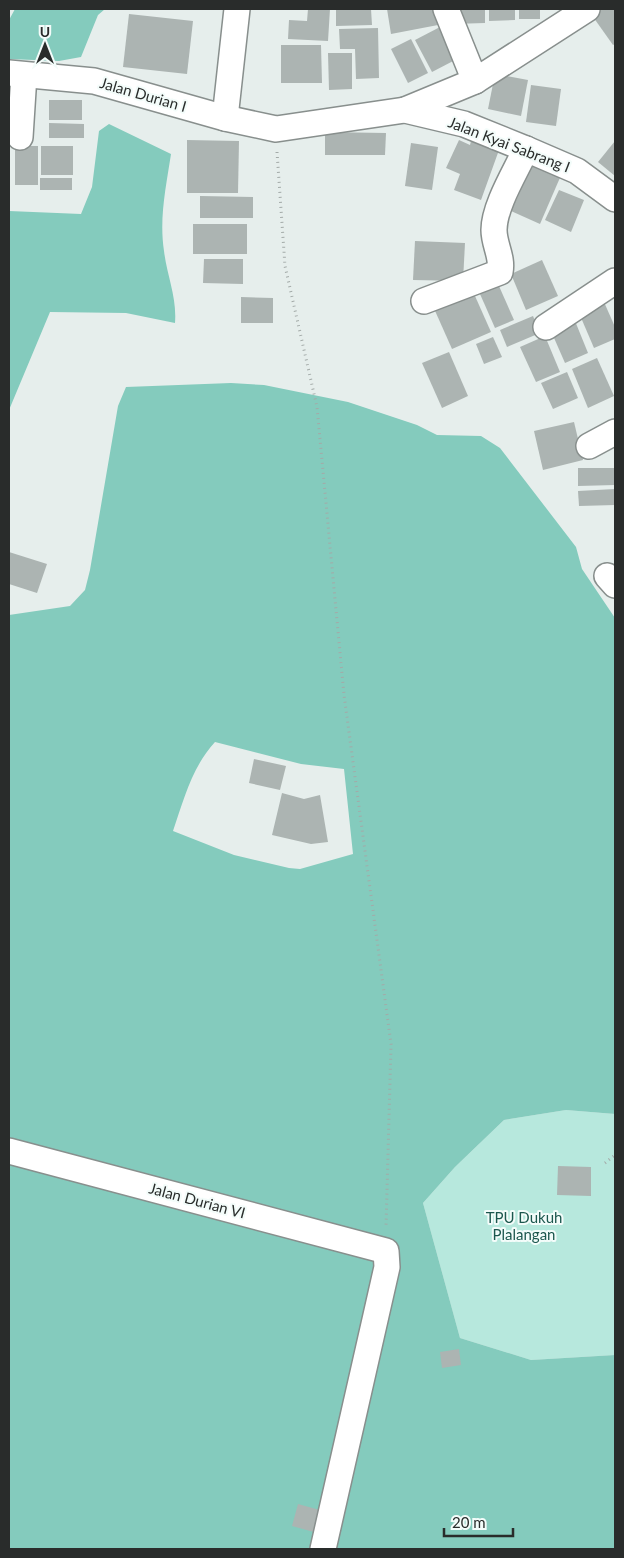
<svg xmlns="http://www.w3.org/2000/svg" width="624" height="1558" viewBox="0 0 624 1558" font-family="Lato,sans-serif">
	<rect width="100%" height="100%" fill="#e6eeec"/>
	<path fill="#b7e8dd" d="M566,1110L615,1114V1355L531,1360L460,1338L423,1203L455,1167L504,1120Z"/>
	<g fill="#84cbbd" fill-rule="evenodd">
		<path d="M15,9H105L98,15L81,57L59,61L9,59V20Z"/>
		<path d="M109,124L171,154C166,187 159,218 164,251C167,276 177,297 175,323L126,313L50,312L9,410V211L81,214L92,187L99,131Z"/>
		<path d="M231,383L264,385L348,402L417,425L437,435L481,436L500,448L576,547L582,569L615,618V1114L566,1110L504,1120L455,1167L423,1203L460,1338L531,1360L615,1355V1549H9V615L70,606L85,590L90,570L118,406L126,387ZM215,742L301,764L344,769L353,854L300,869L289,868L234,855L173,831C184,799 192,767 215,742Z"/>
	</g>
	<g fill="#acb4b2">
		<path d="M308,9H330L328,41L288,39L289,20L307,21Z"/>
		<path d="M336,9H371L372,25L336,26Z"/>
		<path d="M387,9H435L438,25L391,34Z"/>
		<path d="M453,9H485V23L453,24Z"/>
		<path d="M489,9H515V20L489,21Z"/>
		<rect x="519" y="9" width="21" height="10"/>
		<path d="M598,9H615V44L613,45L591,14Z"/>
		<path d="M129,14L193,21L187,74L123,67Z"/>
		<path d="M440,27L457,59L432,72L415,40Z"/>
		<path d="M378,28L379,78L356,79L355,49H340L339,29Z"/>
		<path d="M411,39L428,73L408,83L391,49Z"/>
		<path d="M281,45H321L322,83H281Z"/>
		<path d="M328,53H352V89L329,90Z"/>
		<path d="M495,74L528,80L521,116L488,109Z"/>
		<path d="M531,85L561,89L556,126L526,122Z"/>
		<rect x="49" y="100" width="33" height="20"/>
		<path d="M49,123L84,124V138H49Z"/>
		<path d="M325,132L386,133L385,155H325Z"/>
		<path d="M187,140L239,141L238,193H187Z"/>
		<path d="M459,140L470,145L471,141L499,150L481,200L454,190L460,174L446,168Z"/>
		<path d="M615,141V176L598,162Z"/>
		<path d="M411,143L438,147L432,190L405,186Z"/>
		<rect x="15" y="146" width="23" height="39"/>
		<rect x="41" y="146" width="32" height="29"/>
		<path d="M534,161L562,173L540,224L511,211Z"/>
		<rect x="40" y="178" width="32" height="12"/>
		<path d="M559,190L584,200L571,232L545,220Z"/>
		<path d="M200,196L253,197V218H200Z"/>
		<rect x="193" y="224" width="54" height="30"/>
		<path d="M415,241L465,243L463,281L413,280Z"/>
		<path d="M204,259H243V284L203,283Z"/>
		<path d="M542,260L558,296L526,310L511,274Z"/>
		<path d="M499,286L514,320L495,328L480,294Z"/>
		<path d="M471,287L491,332L452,349L432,304Z"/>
		<path d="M241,297L273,298V323H241Z"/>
		<path d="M604,302L615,327V339L594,348L579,313Z"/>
		<path d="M533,316L540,333L507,347L500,330Z"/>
		<path d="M575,321L588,353L565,363L551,331Z"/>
		<path d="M545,336L560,372L536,382L520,347Z"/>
		<path d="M493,337L502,357L484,364L476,344Z"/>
		<path d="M449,352L468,396L442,408L422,363Z"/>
		<path d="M597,358L614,396L588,408L572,369Z"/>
		<path d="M567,372L578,398L553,409L541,383Z"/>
		<path d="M574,422L583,460L543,470L534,431Z"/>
		<path d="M578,468H614L615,485L578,486Z"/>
		<path d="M615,489V505L579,506L578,491Z"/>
		<path d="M9,552L47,564L37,593L9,584Z"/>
		<path d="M254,759L286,766L280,790L249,783Z"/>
		<path d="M282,793L304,799L320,795L328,842L311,844L272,835Z"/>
		<path d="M558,1166L591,1167V1196L557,1195Z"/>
		<path d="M459,1349L461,1365L442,1368L440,1352Z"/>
		<path d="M298,1504L327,1512L321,1534L292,1526Z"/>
	</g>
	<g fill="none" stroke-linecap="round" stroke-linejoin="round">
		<defs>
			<g id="minor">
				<path d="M446,9L475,81"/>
				<path d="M9,73L94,81L225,118L276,129L405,110L464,124L526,149L577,171L615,199"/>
				<path d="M405,110L475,81L587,9"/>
				<path d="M225,118L237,9"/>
				<path d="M20,137L24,75"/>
				<path d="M424,301L500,272C503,257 494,245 494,230C494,206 516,171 526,149"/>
				<path d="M546,327L615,281"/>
				<path d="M589,446L615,432"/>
				<path d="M607,576L615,585"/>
				<path d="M9,1151L386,1251L387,1267L323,1549"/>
			</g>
		</defs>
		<use href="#minor" stroke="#888f8d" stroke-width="28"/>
		<g stroke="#a3aaa8" stroke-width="3" stroke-dasharray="1 4" stroke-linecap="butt">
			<path d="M277,152L285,266L317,407L344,695L391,1044L386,1228"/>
			<path d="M605,1163L615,1155"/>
		</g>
		<use href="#minor" stroke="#fff" stroke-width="25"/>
	</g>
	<g text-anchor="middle" stroke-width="4" stroke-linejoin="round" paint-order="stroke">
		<g font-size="15" fill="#292c2b" stroke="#f3fcfa">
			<text transform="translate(143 95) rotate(16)" y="5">Jalan Durian I</text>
			<text transform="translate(509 145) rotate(21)" y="5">Jalan Kyai Sabrang I</text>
			<text transform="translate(197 1201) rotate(15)" y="5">Jalan Durian VI</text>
		</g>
		<g font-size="15" fill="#1c574e" stroke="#f3fcfa">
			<text x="524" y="1223">TPU Dukuh<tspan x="524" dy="17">Plalangan</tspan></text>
		</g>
	</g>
	<rect width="624" height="1558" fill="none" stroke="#292c2b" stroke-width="20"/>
	<g transform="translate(45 45)" stroke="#f3fcfa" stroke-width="4" paint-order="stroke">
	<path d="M0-4L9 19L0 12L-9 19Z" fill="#292c2b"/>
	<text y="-8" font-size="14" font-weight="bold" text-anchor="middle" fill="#292c2b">U</text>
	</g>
	<path d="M444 1528v8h69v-8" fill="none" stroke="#292c2b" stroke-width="2.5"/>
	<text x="452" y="1528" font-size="15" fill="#292c2b" stroke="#f3fcfa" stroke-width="4" paint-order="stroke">20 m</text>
</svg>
